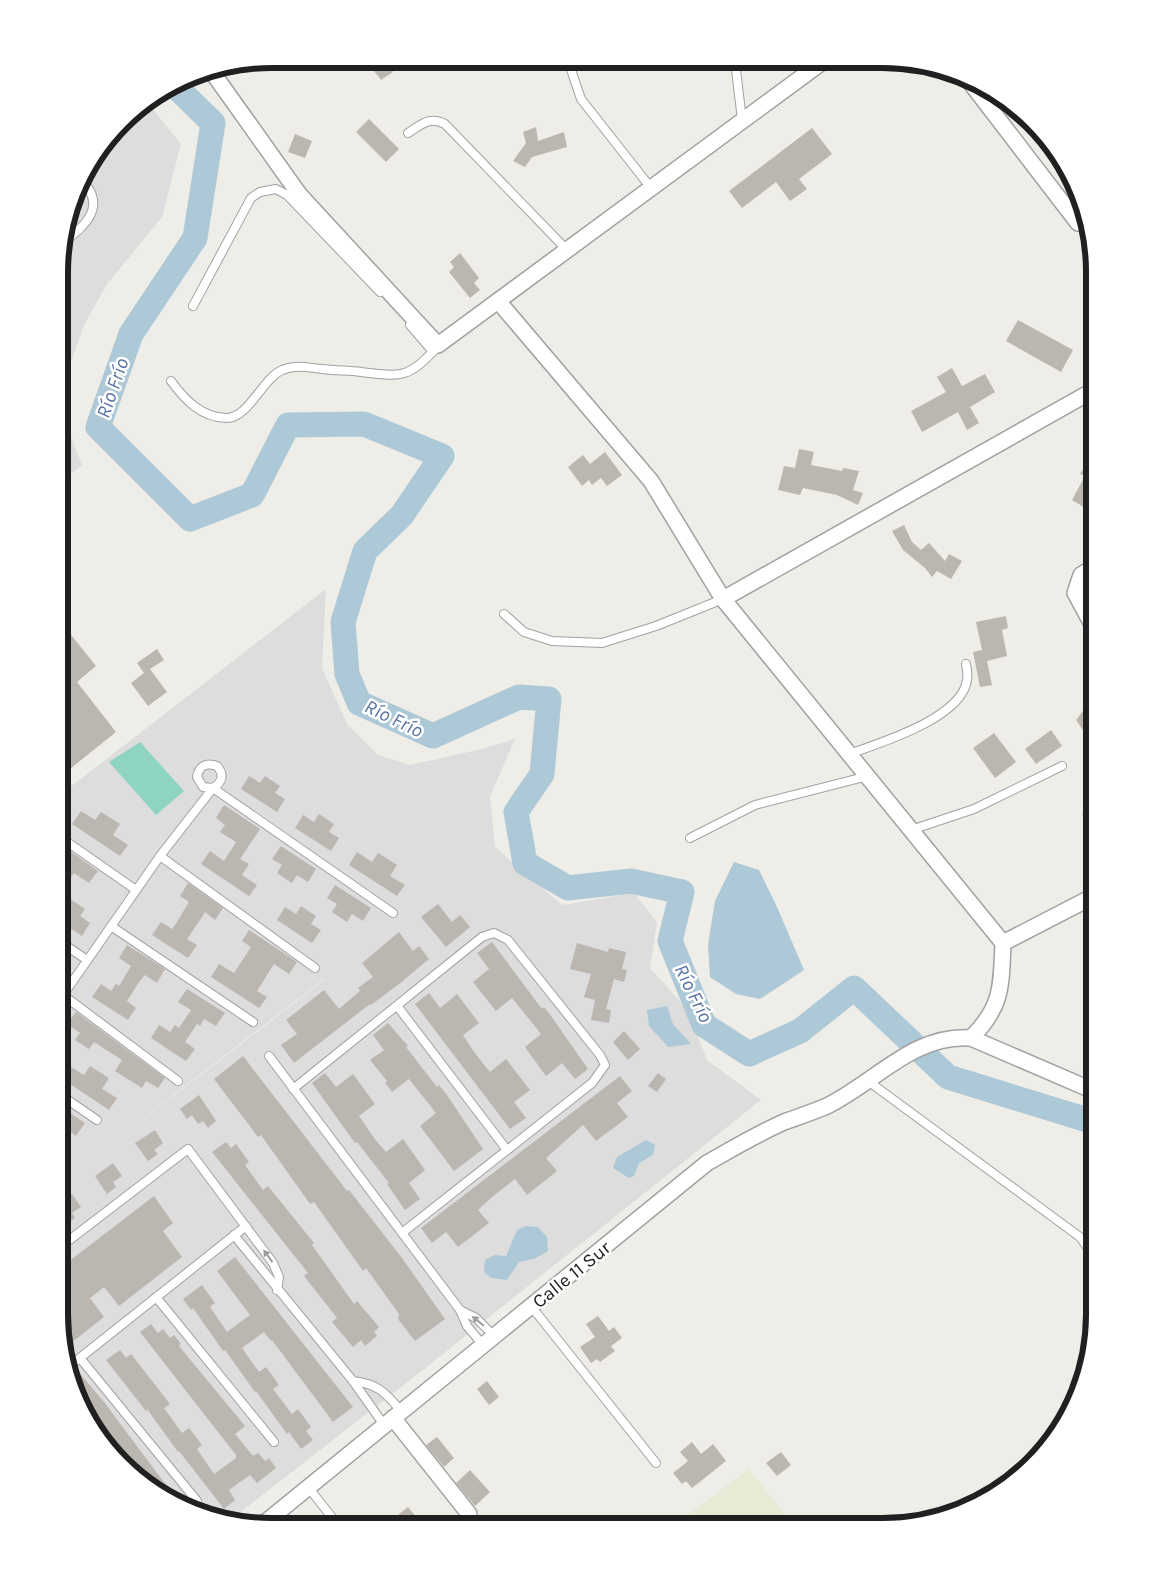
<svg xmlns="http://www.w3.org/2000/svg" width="1153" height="1585" viewBox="0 0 1153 1585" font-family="Karla,sans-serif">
	<rect width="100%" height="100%" fill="#efede7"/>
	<g fill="#ddd" fill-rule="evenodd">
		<path d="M147,102L181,144L162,217L107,284L84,325L60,392L61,243L87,165L131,111Z"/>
		<path d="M60,409L82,465L60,483Z"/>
		<path d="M326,589L322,668L347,724L378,755L410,765L482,749L515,739L490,797L495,847L562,905L634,893L657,922L650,968L687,1009L707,1060L761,1100L428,1366L229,1521L190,1510L142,1483L81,1408L59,1314L60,795ZM325,979L206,1071L83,1165L325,978Z"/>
	</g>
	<path fill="#e7ebd5" d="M749,1469L794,1526H673Z"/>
	<path fill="#8fd4c2" d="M140,742L184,791L156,815L109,762Z"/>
	<g fill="#adc8d7">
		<path d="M734,862L759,870L777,907L804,970L760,999L736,994L710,977L708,945L715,901Z"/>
		<path d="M667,1006L673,1024L691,1044L668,1047L649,1026L647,1010Z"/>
		<path d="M646,1140L655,1145L653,1155L639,1163L634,1176L629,1178L613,1168L617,1157Z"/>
		<path d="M526,1226L538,1227L547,1237L548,1251L534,1259L519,1262L507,1280L491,1278L484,1272L485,1260L495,1255L506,1256L517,1230Z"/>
	</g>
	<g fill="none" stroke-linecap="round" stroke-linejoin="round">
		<path stroke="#adc8d7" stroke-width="25" d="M175,86L213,123L195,238L131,334L98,427L190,519L252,495L288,425L364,424L442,456L402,515L365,551L343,622L347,674L359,703L433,736L519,697L549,699L542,774L516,812L525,863L568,888L631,881L682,892L670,941L704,1025L749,1054L800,1031L854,988L948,1077L1094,1122"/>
	</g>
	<g fill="#bcb6b0">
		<path d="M387,62L393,72L381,80L374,71Z"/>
		<path d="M369,119L399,149L386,162L356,132Z"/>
		<path d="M536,127L538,141L564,132L567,147L532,157L525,167L513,161L526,143L523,132Z"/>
		<path d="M812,128L832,154L799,179L807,189L790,201L776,182L742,208L729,191Z"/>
		<path d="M295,134L312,141L305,158L288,152Z"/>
		<path d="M460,253L479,278L474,283L480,290L470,298L449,272L454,267L450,262Z"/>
		<path d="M1018,320L1073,350L1061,372L1006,341Z"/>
		<path d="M952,368L962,386L985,374L995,392L970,407L979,423L967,430L958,412L922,432L911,411L946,392L937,377Z"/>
		<path d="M799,449L814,452L811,465L842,471L843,468L859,471L853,490L863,493L858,505L837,495L803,488L800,495L778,490L784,466L795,468Z"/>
		<path d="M605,452L622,475L607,486L601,478L592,485L589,480L582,486L568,467L583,455L590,464Z"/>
		<path d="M1094,461V513L1072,500L1085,476L1080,474L1087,463L1091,466Z"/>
		<path d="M904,525L912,542L921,550L929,543L945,561L949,554L962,561L951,579L937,571L932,577L925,568L903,550L892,531Z"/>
		<path d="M1006,616L1008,628L1002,630L1007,656L987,661L992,685L980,687L973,652L982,650L976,622Z"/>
		<path d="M60,621L96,666L77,682L116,732L60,777Z"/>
		<path d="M157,649L164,660L150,669L167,692L148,706L131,683L144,673L137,663Z"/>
		<path d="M1094,696V746L1076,720Z"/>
		<path d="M1051,730L1062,746L1036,764L1025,749Z"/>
		<path d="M994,733L1016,762L995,778L973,748Z"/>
		<path d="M249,776L260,783L265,776L280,786L275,793L285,799L277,812L241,789Z"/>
		<path d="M224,805L260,829L240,859L249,864L242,875L257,885L249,896L201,864L210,851L224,861L236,842L220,832L225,825L216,818Z"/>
		<path d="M1094,808V842H1092L1082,814Z"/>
		<path d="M81,811L95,820L101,812L120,824L113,835L128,845L120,856L72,824Z"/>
		<path d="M319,814L334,824L329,832L339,838L331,851L295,828L303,815L314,822Z"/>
		<path d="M60,844L98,871L89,883L74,873L68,880L60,874Z"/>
		<path d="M281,846L316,869L308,882L297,875L292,883L277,873L282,865L272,859Z"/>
		<path d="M357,852L372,862L378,853L397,865L390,876L405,885L397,896L349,865Z"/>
		<path d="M188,883L223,908L215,920L205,912L200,920L187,939L197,945L188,958L152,935L161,922L172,929L177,922L189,902L180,896Z"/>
		<path d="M335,885L371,908L363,921L352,914L347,922L332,912L337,904L327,898Z"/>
		<path d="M70,899L85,909L80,916L90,923L82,936L59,921V903L65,907Z"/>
		<path d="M438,904L452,922L460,915L470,927L446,947L421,917Z"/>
		<path d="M301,906L316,916L311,924L321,930L312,943L277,920L285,907L296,914Z"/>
		<path d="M249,930L297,962L289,974L274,964L257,991L267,997L259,1008L211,977L219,964L234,973L251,947L242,941Z"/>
		<path d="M399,932L413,951L419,946L429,959L399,984L371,1005L370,1004L294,1063L281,1045L297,1034L286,1020L324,990L339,1009L360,991L358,988L373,977L362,963Z"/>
		<path d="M492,942L542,1009L544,1007L551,1016L588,1069L575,1079L562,1063L546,1076L525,1047L541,1034L525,1014L512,998L496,1011L473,982L489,969L477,953Z"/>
		<path d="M577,943L608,952L609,948L626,952L622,969L627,970L624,982L614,979L606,1009L611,1010L609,1023L591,1020L595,1000L584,997L591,974L570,969Z"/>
		<path d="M127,945L165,969L157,983L145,975L139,982L127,1001L136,1008L128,1020L92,997L101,984L111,991L116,984L119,986L131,966L119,958Z"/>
		<path d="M187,989L225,1013L216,1026L204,1019L200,1026L197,1024L185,1042L195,1049L186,1061L151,1038L159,1025L170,1032L175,1025L179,1028L191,1010L178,1002Z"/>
		<path d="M429,993L440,1008L457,994L479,1023L463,1035L474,1052L490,1072L506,1059L530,1090L514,1102L526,1118L510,1129L415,1004Z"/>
		<path d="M76,1012L165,1078L158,1088L146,1081L142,1088L115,1071L122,1060L94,1042L89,1049L75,1040L80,1033L67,1024Z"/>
		<path d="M388,1023L408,1046L406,1047L437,1087L439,1085L447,1095L483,1149L454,1171L420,1126L436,1113L409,1079L392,1092L385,1083L387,1081L370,1060L384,1050L373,1035Z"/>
		<path d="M624,1031L640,1049L628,1060L613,1042Z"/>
		<path d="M243,1056L347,1191L349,1190L402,1258L445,1319L415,1341L398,1319L399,1314L366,1268L363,1271L314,1202L310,1204L261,1135L258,1137L214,1079Z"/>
		<path d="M69,1066L84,1075L90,1066L109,1078L102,1089L117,1098L109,1110L61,1078Z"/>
		<path d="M325,1073L336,1087L353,1074L375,1104L359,1116L374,1138L386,1152L403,1139L425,1170L409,1183L420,1199L405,1210L387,1184L389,1183L357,1142L355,1143L312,1083Z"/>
		<path d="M658,1073L666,1079L657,1092L648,1086Z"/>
		<path d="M620,1076L632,1091L617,1103L628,1117L596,1141L583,1125L546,1158L557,1171L527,1195L515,1179L492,1197L478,1210L489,1223L458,1247L446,1232L432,1243L421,1228Z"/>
		<path d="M199,1095L216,1121L208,1128L203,1121L198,1124L192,1115L187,1119L180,1109Z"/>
		<path d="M59,1106L85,1123L76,1136L59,1124Z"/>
		<path d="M155,1130L163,1143L154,1150L158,1154L148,1161L135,1143Z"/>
		<path d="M226,1142L231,1148L236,1144L249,1162L245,1165L263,1190L268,1186L314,1243L312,1245L354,1304L357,1301L379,1327L374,1332L377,1336L365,1346L361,1340L353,1347L332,1322L337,1318L304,1276L308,1273L212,1152Z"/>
		<path d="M113,1163L122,1176L113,1182L116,1187L107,1194L95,1176Z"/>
		<path d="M72,1194L81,1207L72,1213L75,1218L66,1225L59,1215V1203Z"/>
		<path d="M154,1196L173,1223L163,1231L182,1257L119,1306L104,1287L90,1298L104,1317L66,1347L59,1314V1269Z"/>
		<path d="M235,1257L353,1407L333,1422L272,1340L271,1341L264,1332L242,1348L259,1372L266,1367L279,1385L273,1389L292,1414L298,1409L311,1427L306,1431L313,1440L301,1449L289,1432L287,1434L256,1391L255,1392L225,1350L223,1351L193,1308L191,1310L183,1299L202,1285L215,1303L210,1307L227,1332L250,1315L217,1271Z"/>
		<path d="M598,1316L609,1331L614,1327L622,1338L611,1346L615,1351L600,1362L597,1359L591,1363L580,1347L595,1337L586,1324Z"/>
		<path d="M151,1324L158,1333L163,1329L170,1338L174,1335L181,1344L179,1346L245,1426L235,1434L253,1456L258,1453L265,1461L269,1458L276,1468L257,1483L250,1475L229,1490L235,1500L224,1509L179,1451L178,1452L147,1409L146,1411L106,1360L120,1350L126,1358L131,1354L170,1404L164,1408L182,1433L189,1428L202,1445L197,1449L214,1474L236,1458V1455L140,1332Z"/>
		<path d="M81,1375L104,1402L181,1505L142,1483L81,1408L74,1381Z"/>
		<path d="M487,1381L499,1397L489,1405L477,1389Z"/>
		<path d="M437,1437L454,1458L444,1467L426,1445Z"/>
		<path d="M692,1442L701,1454L713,1444L726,1461L692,1488L686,1481L682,1484L673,1473L688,1461L680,1452Z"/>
		<path d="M781,1452L791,1465L777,1476L766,1463Z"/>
		<path d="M470,1470L490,1492L475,1506L456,1483Z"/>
		<path d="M408,1507L417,1518L407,1525L398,1515Z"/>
	</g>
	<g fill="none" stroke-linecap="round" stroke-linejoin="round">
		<defs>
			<g id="lane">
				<path d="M732,60L736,70L742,120"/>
				<path d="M568,61L581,99L651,188"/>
				<path d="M408,133C422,124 430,116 445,124L567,250"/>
				<path d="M61,245C82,227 109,209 82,180"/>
				<path d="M193,306L251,198L260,192L276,189L287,195L380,292"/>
				<path d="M410,325L433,352"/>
				<path d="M171,381C185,400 201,417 226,418C248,419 262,379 282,370C297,364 308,368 323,369C336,371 349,370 361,372C399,376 408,380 435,349"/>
				<path d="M504,614L524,632L552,641L602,643L656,626L723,599"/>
				<path d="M849,754C880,743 962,718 967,680C968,675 967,669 966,664"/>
				<path d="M911,830L974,809L1062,766"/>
				<path d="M60,837L136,890"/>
				<path d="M690,838L755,805L868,776"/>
				<path d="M160,856L315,968"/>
				<path d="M111,926L253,1022"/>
				<path d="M59,941L87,960"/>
				<path d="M63,995L178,1081"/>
				<path d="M59,1001L160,856L213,788C223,782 224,774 217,766C206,762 199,766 197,777L203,787L213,788L393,913"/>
				<path d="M398,1007L507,1150"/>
				<path d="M269,1056L460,1310L467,1326L483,1345"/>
				<path d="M868,1081L1080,1237L1094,1257"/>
				<path d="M293,1089L482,937L494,933L508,940L600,1055L605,1065L592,1083L402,1233"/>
				<path d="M59,1094L97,1120"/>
				<path d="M234,1235L353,1381L384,1425"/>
				<path d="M59,1248L188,1149L273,1263L279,1277L277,1290"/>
				<path d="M156,1297L274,1442"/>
				<path d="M531,1306L656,1463"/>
				<path d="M460,1310L476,1318L494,1336"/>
				<path d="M80,1358L197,1501"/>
				<path d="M71,1365L246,1226"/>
				<path d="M353,1381C378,1384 385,1392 401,1411"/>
				<path d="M308,1487L338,1525"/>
			</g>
			<g id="street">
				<path d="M210,69L299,194L438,345L825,60"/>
				<path d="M966,77L1078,223"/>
				<path d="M498,301L651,481L723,599L1094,390"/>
				<path d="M723,599L1003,943C1001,986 1003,1006 971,1038"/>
				<path d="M1094,628L1075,593L1081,575L1094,567"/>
				<path d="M1003,943L1094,896"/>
				<path d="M393,1418L469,1514"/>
				<path d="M262,1525L707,1163C732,1149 757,1134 784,1122C798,1117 813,1112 827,1106C876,1082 913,1034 971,1038L1094,1091"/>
			</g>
		</defs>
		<use href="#lane" stroke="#a1a1a1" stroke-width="10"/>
		<use href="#street" stroke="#a1a1a1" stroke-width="18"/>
		<use href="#lane" stroke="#fff" stroke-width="8"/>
		<use href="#street" stroke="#fff" stroke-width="15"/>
	</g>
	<defs><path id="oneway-solid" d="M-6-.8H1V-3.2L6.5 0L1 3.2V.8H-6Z" transform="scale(1.25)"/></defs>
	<g fill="#9b9b9b">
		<use href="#oneway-solid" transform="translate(268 1256) rotate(-126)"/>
		<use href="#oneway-solid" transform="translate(478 1321) rotate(-141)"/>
	</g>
	<g text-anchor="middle" stroke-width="5" stroke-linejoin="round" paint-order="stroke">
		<g font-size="19" fill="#202020" stroke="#fff">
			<text transform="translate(571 1274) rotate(-39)" y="7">Calle 11 Sur</text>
		</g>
		<g font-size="20" font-style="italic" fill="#5774a4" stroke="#fff">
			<text transform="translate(112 388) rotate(-71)" y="7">Río Frío</text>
			<text transform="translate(394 718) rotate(26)" y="7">Río Frío</text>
			<text transform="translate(694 993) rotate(64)" y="7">Río Frío</text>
		</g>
	</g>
	<path d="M0 0H1153V1585H0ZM272 68H882A204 204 0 0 1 1086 272V1314A204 204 0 0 1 882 1518H272A204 204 0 0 1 68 1314V272A204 204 0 0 1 272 68Z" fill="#fff" fill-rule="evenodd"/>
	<path fill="none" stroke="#202020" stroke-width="6" d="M272 68H882A204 204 0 0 1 1086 272V1314A204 204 0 0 1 882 1518H272A204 204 0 0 1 68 1314V272A204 204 0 0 1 272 68Z"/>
</svg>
